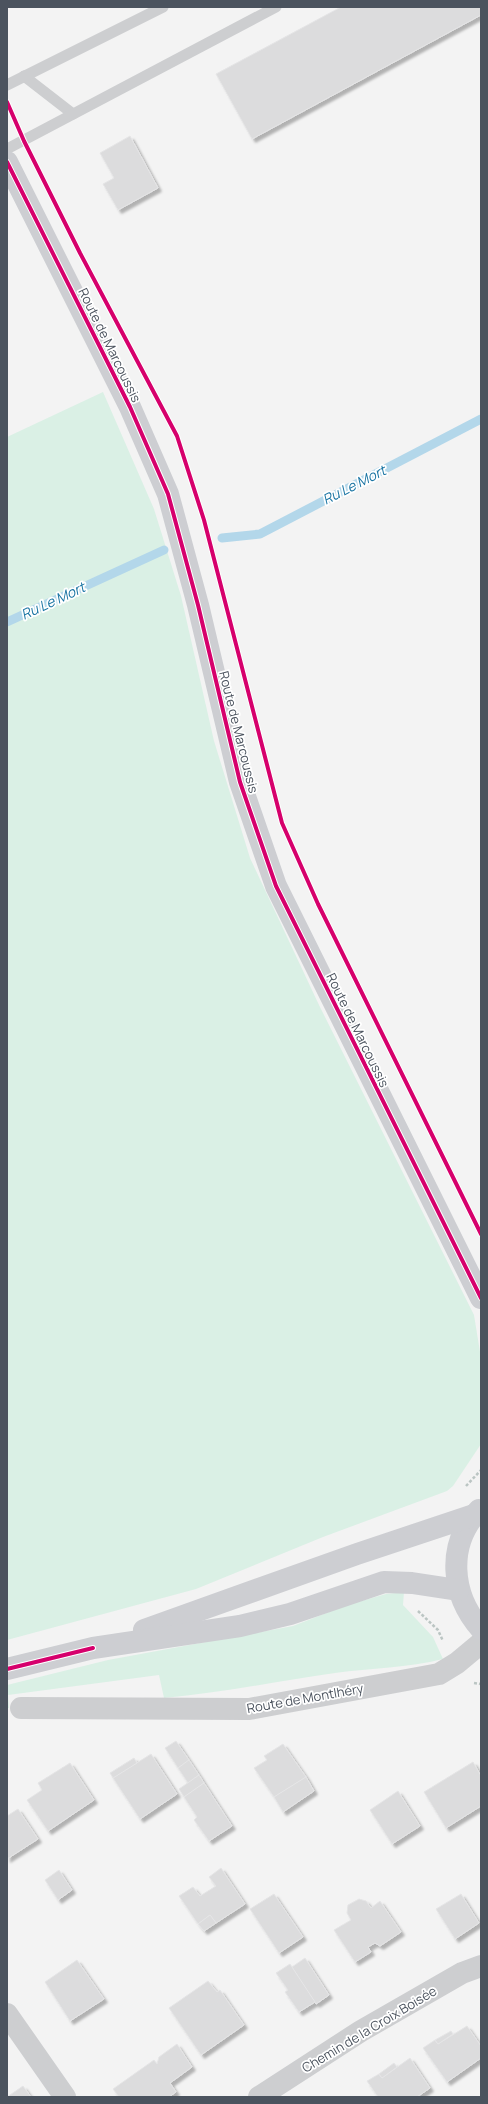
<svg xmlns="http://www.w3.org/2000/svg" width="488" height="2104" viewBox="0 0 488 2104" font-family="Manrope,sans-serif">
	<defs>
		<filter id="shadow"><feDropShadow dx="3.5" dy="3.5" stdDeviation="1" flood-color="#0004"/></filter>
	</defs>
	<rect width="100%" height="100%" fill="#f3f3f3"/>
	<g fill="#daf0e5">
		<path d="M103,392L154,509L181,596L214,741L250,858L319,1005L474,1315L481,1358V1444L453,1486L447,1491L323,1537L196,1589L7,1640V437Z"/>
		<path d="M404,1592L403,1605L433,1637L443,1659C408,1668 371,1668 335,1673C278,1681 221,1693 164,1698L159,1675L8,1695L9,1708H7V1685L108,1660L293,1626L347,1605L386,1594Z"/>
	</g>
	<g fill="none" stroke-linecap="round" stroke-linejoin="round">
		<g stroke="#b3d7ea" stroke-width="9">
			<path d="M222,538L260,534L481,419"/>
			<path d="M7,622L164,550"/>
		</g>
	</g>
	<g fill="#dcdcdd" stroke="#e5e5e6" filter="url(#shadow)">
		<path d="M341,7H481V15L252,139L216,74Z"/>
		<path d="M130,136L158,188L118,210L103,184L114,178L100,153Z"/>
		<path d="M176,1741L189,1760L178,1768L165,1748Z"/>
		<path d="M283,1744L306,1777L274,1797L254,1768L267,1760L264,1756Z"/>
		<path d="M151,1754L177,1794L140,1819L113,1778Z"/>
		<path d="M134,1758L137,1763L113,1778L110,1773Z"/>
		<path d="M189,1760L199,1775L188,1783L178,1768Z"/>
		<path d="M473,1762L481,1776V1806L446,1828L424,1792Z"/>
		<path d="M70,1763L94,1800L48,1831L27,1800L42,1790L38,1783Z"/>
		<path d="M199,1775L204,1783L184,1797L179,1789Z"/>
		<path d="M306,1777L314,1791L283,1812L274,1797Z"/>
		<path d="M204,1783L232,1826L209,1841L194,1820L197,1817L184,1797Z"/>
		<path d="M398,1791L420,1826L392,1844L370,1810Z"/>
		<path d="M18,1809L38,1839L7,1859V1816Z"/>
		<path d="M221,1868L245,1904L216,1923L210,1915L198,1924L179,1896L193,1887L200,1896L216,1886L209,1877Z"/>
		<path d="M59,1870L72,1890L58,1900L45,1880Z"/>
		<path d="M274,1894L303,1937L279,1953L250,1909Z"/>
		<path d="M461,1894L479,1923L455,1939L436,1909Z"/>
		<path d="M359,1899L366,1901L371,1908L380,1901L401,1932L380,1946L375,1943L368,1947L371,1952L355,1962L334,1930L351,1920L347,1913L348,1905Z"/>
		<path d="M210,1915L216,1923L204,1931L198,1924Z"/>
		<path d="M305,1958L329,1995L316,2004L292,1967Z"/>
		<path d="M77,1960L104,1999L70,2021L45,1982Z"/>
		<path d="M290,1964L315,2002L299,2012L285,1992L288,1990L276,1973Z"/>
		<path d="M208,1981L217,1992L220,1990L244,2025L201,2055L169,2008Z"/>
		<path d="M467,2026L481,2046V2058L447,2082L423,2048L435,2040L438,2044Z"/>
		<path d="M451,2031L453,2034L438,2044L435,2040Z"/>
		<path d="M177,2044L192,2067L170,2083L176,2092L169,2097H119L113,2089L154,2060L157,2064L159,2057Z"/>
		<path d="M410,2058L430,2088L417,2097H378L367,2081L379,2074L382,2078Z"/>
		<path d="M394,2063L397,2067L382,2078L379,2074Z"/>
		<path d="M23,2086L31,2097H7Z"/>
	</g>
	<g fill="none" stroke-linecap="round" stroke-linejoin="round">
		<g stroke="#bbc5c3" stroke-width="2.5" stroke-dasharray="3 2" stroke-linecap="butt">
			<path d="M466,1486L481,1470"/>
			<path d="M418,1611L438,1630L443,1641"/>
			<path d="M474,1683L481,1684"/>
		</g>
		<g stroke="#cdced0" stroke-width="11">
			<path d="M24,76L73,114"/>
			<path d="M7,85L163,7"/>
			<path d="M7,149L276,7"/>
		</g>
		<g stroke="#cdced0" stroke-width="22">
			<path d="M21,1708L249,1709L439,1674L457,1663L481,1643"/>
			<path d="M7,2014L65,2097"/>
			<path d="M259,2097L361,2031L462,1973L481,1966"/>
		</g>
		<g stroke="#cdced2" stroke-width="22">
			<path d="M7,162L130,407L168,494L198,605L240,782L276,886L481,1298"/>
			<path d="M479,1510C446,1545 451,1595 481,1629"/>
			<path d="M144,1630L357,1554L474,1515"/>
			<path d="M7,1669L93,1648L240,1626L290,1614L384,1582L412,1583L458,1590"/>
		</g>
		<defs>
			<g id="cycleway">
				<path d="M7,102L24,141L80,253L177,436L204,520L282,823L318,904L481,1234"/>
				<path d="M7,162L130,407L168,494L198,605L240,782L276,886L481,1298"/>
				<path d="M7,1669L93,1648"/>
			</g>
		</defs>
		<use href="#cycleway" stroke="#fff" stroke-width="6"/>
		<use href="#cycleway" stroke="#d6006c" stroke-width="4"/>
	</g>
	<g text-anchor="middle" stroke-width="3.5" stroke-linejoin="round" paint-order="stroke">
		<g font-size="13" fill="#4b535e" stroke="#fff">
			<text transform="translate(110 345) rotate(64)" y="5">Route de Marcoussis</text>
			<text transform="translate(239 732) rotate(76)" y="5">Route de Marcoussis</text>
			<text transform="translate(358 1030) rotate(64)" y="5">Route de Marcoussis</text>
			<text transform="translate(305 1698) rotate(-10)" y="5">Route de Montlhéry</text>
			<text transform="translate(369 2029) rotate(-31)" y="5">Chemin de la Croix Boisée</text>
		</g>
		<g font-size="14" font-style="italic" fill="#1974a3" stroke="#fff">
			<text transform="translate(354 485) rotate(-27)" y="5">Ru Le Mort</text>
			<text transform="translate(53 601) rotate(-25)" y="5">Ru Le Mort</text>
		</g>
	</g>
	<rect width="488" height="2104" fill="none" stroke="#4b535e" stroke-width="16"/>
</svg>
